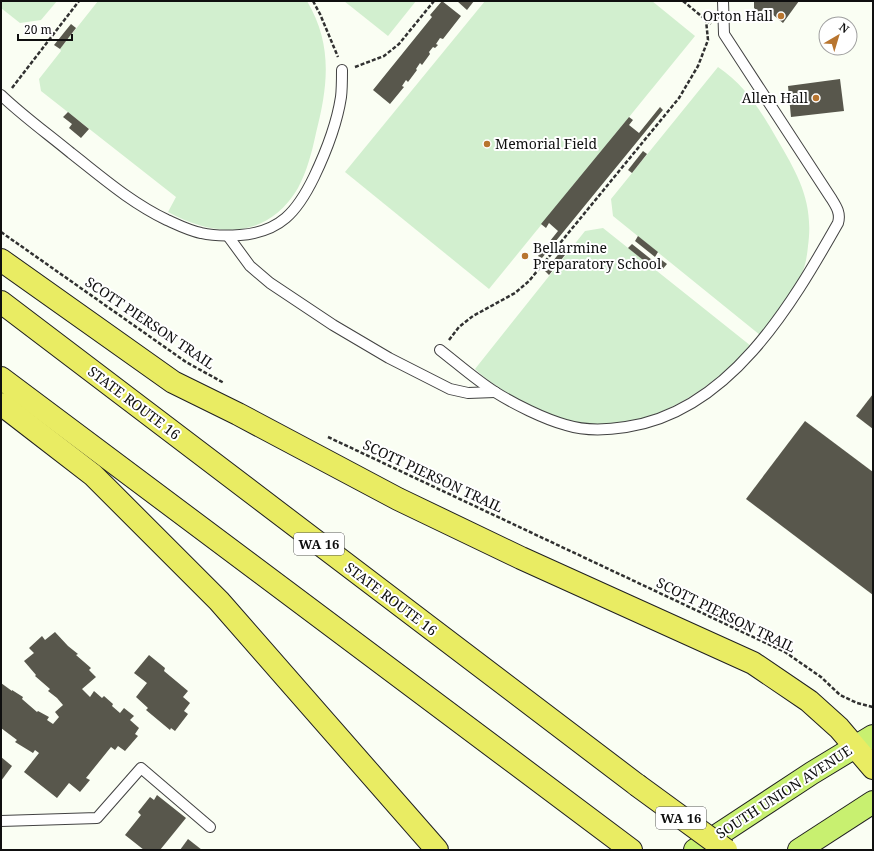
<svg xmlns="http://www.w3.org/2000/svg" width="874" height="851" viewBox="0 0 874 851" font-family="'Noto Serif',serif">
	<rect width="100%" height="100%" fill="#fafef3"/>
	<g fill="#d2efcf">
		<path d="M1,1H57L41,20L20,23L1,8Z"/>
		<path d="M98,1H307C333,45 328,86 316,133C312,152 307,171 298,188C267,240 216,238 168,212L176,197L41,91L39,79L61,51L60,49Z"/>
		<path d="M344,1H416L388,36Z"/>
		<path d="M485,1H652L695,36L489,289L345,172Z"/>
		<path d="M718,67C745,85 761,111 777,139C798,175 814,202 808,246C807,257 805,268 800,278C791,299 774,317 760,335L613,216L611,199Z"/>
		<path d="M603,228L751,346C713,386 666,420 610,424C598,425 585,425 573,422C557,418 540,411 525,403C507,393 490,383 475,369L585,231Z"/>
	</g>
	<g fill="#58574c">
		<path d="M442,1L461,16L443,39L440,38L436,44L438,45L435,48L433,47L429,52L430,54L422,65L420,63L416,69L417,70L408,82L406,80L402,86L404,87L390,104L373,90L432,17L430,15Z"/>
		<path d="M457,1H474L467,10Z"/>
		<path d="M754,1H799L783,23L766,9L759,12L754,8Z"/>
		<path d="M71,24L76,28L60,49L54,45Z"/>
		<path d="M840,79L844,111L791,117L788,86Z"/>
		<path d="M660,107L663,110L542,258L538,256L558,231L549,223L546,228L541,224L629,117L633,120L629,125L639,133Z"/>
		<path d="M68,112L89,129L81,138L69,128L72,124L63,117Z"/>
		<path d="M643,151L647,154L632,173L628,170Z"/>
		<path d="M638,236L658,252L655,257L635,241Z"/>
		<path d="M632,244L652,260L648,264L628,248Z"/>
		<path d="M561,251L565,255L549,275L545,271Z"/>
		<path d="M659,258L667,264L661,271L653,264Z"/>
		<path d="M873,394V429L856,416Z"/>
		<path d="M805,421L873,472V595L746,499Z"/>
		<path d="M55,632L68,646L78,654L76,655L91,668L89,670L96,677L82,689L90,697L94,691L102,698L104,696L113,704L112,706L120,713L124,708L134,716L130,720L139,728L135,734L138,736L125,751L118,746L115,750L111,747L86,778L90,780L80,792L69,783L57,798L24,772L39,753L35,750L33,753L15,742L17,740L1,728V683L12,691V690L23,697L22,699L37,712L38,711L49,717L47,720L53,724L59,717L55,712L63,705L57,698L48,691L50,689L35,676L36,675L24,661L34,653L29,648L42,636L45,640Z"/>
		<path d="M149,655L165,668L164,671L188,691L183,697L190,703L184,711L188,714L175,731L171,728L170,730L146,710L148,708L136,697L147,683L134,673Z"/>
		<path d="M1,757L12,766L1,781Z"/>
		<path d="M157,795L186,818L160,850H144L125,835L141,815L138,812L150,797L154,800Z"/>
		<path d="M188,839L202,850H180Z"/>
	</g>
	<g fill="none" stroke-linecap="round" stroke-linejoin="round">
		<defs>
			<g id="service">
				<path d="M1,95C23,116 48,134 71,153C103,178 130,202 167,220C178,225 190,231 201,233C214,236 227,236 240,235C280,232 297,212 314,177C325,154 337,123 341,97C342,89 342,79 342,70"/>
				<path d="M228,236L250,266L270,283L333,325L389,358L450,389L468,393L495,392"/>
				<path d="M440,350C458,364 476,380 495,392C514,404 544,419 566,425C585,431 607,430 626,427C729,412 791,306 838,223C841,213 836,206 831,198L724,34L723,1"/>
				<path d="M1,821L97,818L141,768L210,827"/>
			</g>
			<g id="primary">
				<path d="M695,850L812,773L873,736"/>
				<path d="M799,850L873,802"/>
			</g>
			<g id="motorway">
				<path d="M1,260L173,382L238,414L398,499L521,558L753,663L809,701L839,728L873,768"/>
				<path d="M1,302L637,785"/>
				<path d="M1,378L631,850"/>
				<path d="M1,404L93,475L219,601L437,850"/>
			</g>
		</defs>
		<use href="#service" stroke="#424242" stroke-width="12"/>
		<use href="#primary" stroke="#202020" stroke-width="24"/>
		<use href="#motorway" stroke="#202020" stroke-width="24"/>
		<g stroke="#313131" stroke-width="2.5" stroke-dasharray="4 2" stroke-linecap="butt">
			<path d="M313,1L320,14L338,57"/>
			<path d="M683,1L711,24"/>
			<path d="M355,67L384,56L399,44L434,1"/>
			<path d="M12,88L79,1"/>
			<path d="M1,232L186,362L224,383"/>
			<path d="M449,340L459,327L473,316L515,293L529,281L679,98L698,66L708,40L706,20"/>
			<path d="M328,437L785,652L821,677L840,695L857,703L873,707"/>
		</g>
		<use href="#service" stroke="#fff" stroke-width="10"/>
		<use href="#primary" stroke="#c8f070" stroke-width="22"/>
		<use href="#motorway" stroke="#e9ec63" stroke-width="22"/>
		<defs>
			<path id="motorway-bridge" d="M637,785L726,850"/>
		</defs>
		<use href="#motorway-bridge" stroke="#202020" stroke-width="24" stroke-linecap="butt"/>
		<use href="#motorway-bridge" stroke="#e9ec63" stroke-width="22"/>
	</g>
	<g fill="#b8752f" stroke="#fff" stroke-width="1.5">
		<circle cx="781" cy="16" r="4"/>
		<circle cx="816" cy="98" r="4"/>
		<circle cx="487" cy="144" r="4"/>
		<circle cx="525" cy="256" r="4"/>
	</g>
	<g text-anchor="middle" stroke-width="4" stroke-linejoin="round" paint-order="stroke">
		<g fill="#fff" stroke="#575757" stroke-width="1">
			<rect x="294" y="533" width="50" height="22" rx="3"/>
			<rect x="656" y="807" width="50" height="22" rx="3"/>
		</g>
		<g font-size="13" font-weight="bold" fill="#0f0f0f">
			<text x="319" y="549">WA 16</text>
			<text x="681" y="823">WA 16</text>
		</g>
		<g font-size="14" fill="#0f0f0f" stroke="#fff" text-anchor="end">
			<text x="773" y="21">Orton Hall</text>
			<text x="808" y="103">Allen Hall</text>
			<text x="495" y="149" text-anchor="start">Memorial Field</text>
			<text x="533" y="253" text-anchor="start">Bellarmine<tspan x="533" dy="16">Preparatory School</tspan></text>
		</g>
		<g font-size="14" fill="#0f0f0f" stroke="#fff">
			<text transform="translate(150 323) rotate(34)" y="5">SCOTT PIERSON TRAIL</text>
			<text transform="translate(134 403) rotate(37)" y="5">STATE ROUTE 16</text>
			<text transform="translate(433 476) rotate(25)" y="5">SCOTT PIERSON TRAIL</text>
			<text transform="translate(391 599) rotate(37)" y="5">STATE ROUTE 16</text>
			<text transform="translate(726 615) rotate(26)" y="5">SCOTT PIERSON TRAIL</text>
			<text transform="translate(784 792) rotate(-33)" y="5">SOUTH UNION AVENUE</text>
		</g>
	</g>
	<rect width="874" height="851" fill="none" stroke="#0f0f0f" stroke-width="4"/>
	<g transform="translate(838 36) rotate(38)"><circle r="19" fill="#ffffff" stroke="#9f9f9f"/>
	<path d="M0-3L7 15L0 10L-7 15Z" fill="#b8752f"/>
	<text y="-6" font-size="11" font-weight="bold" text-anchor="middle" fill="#0f0f0f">N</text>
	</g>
	<path d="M18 34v6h54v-6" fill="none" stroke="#0f0f0f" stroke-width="2"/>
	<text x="24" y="34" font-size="12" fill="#0f0f0f" stroke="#ffffff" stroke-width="3" paint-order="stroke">20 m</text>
</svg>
